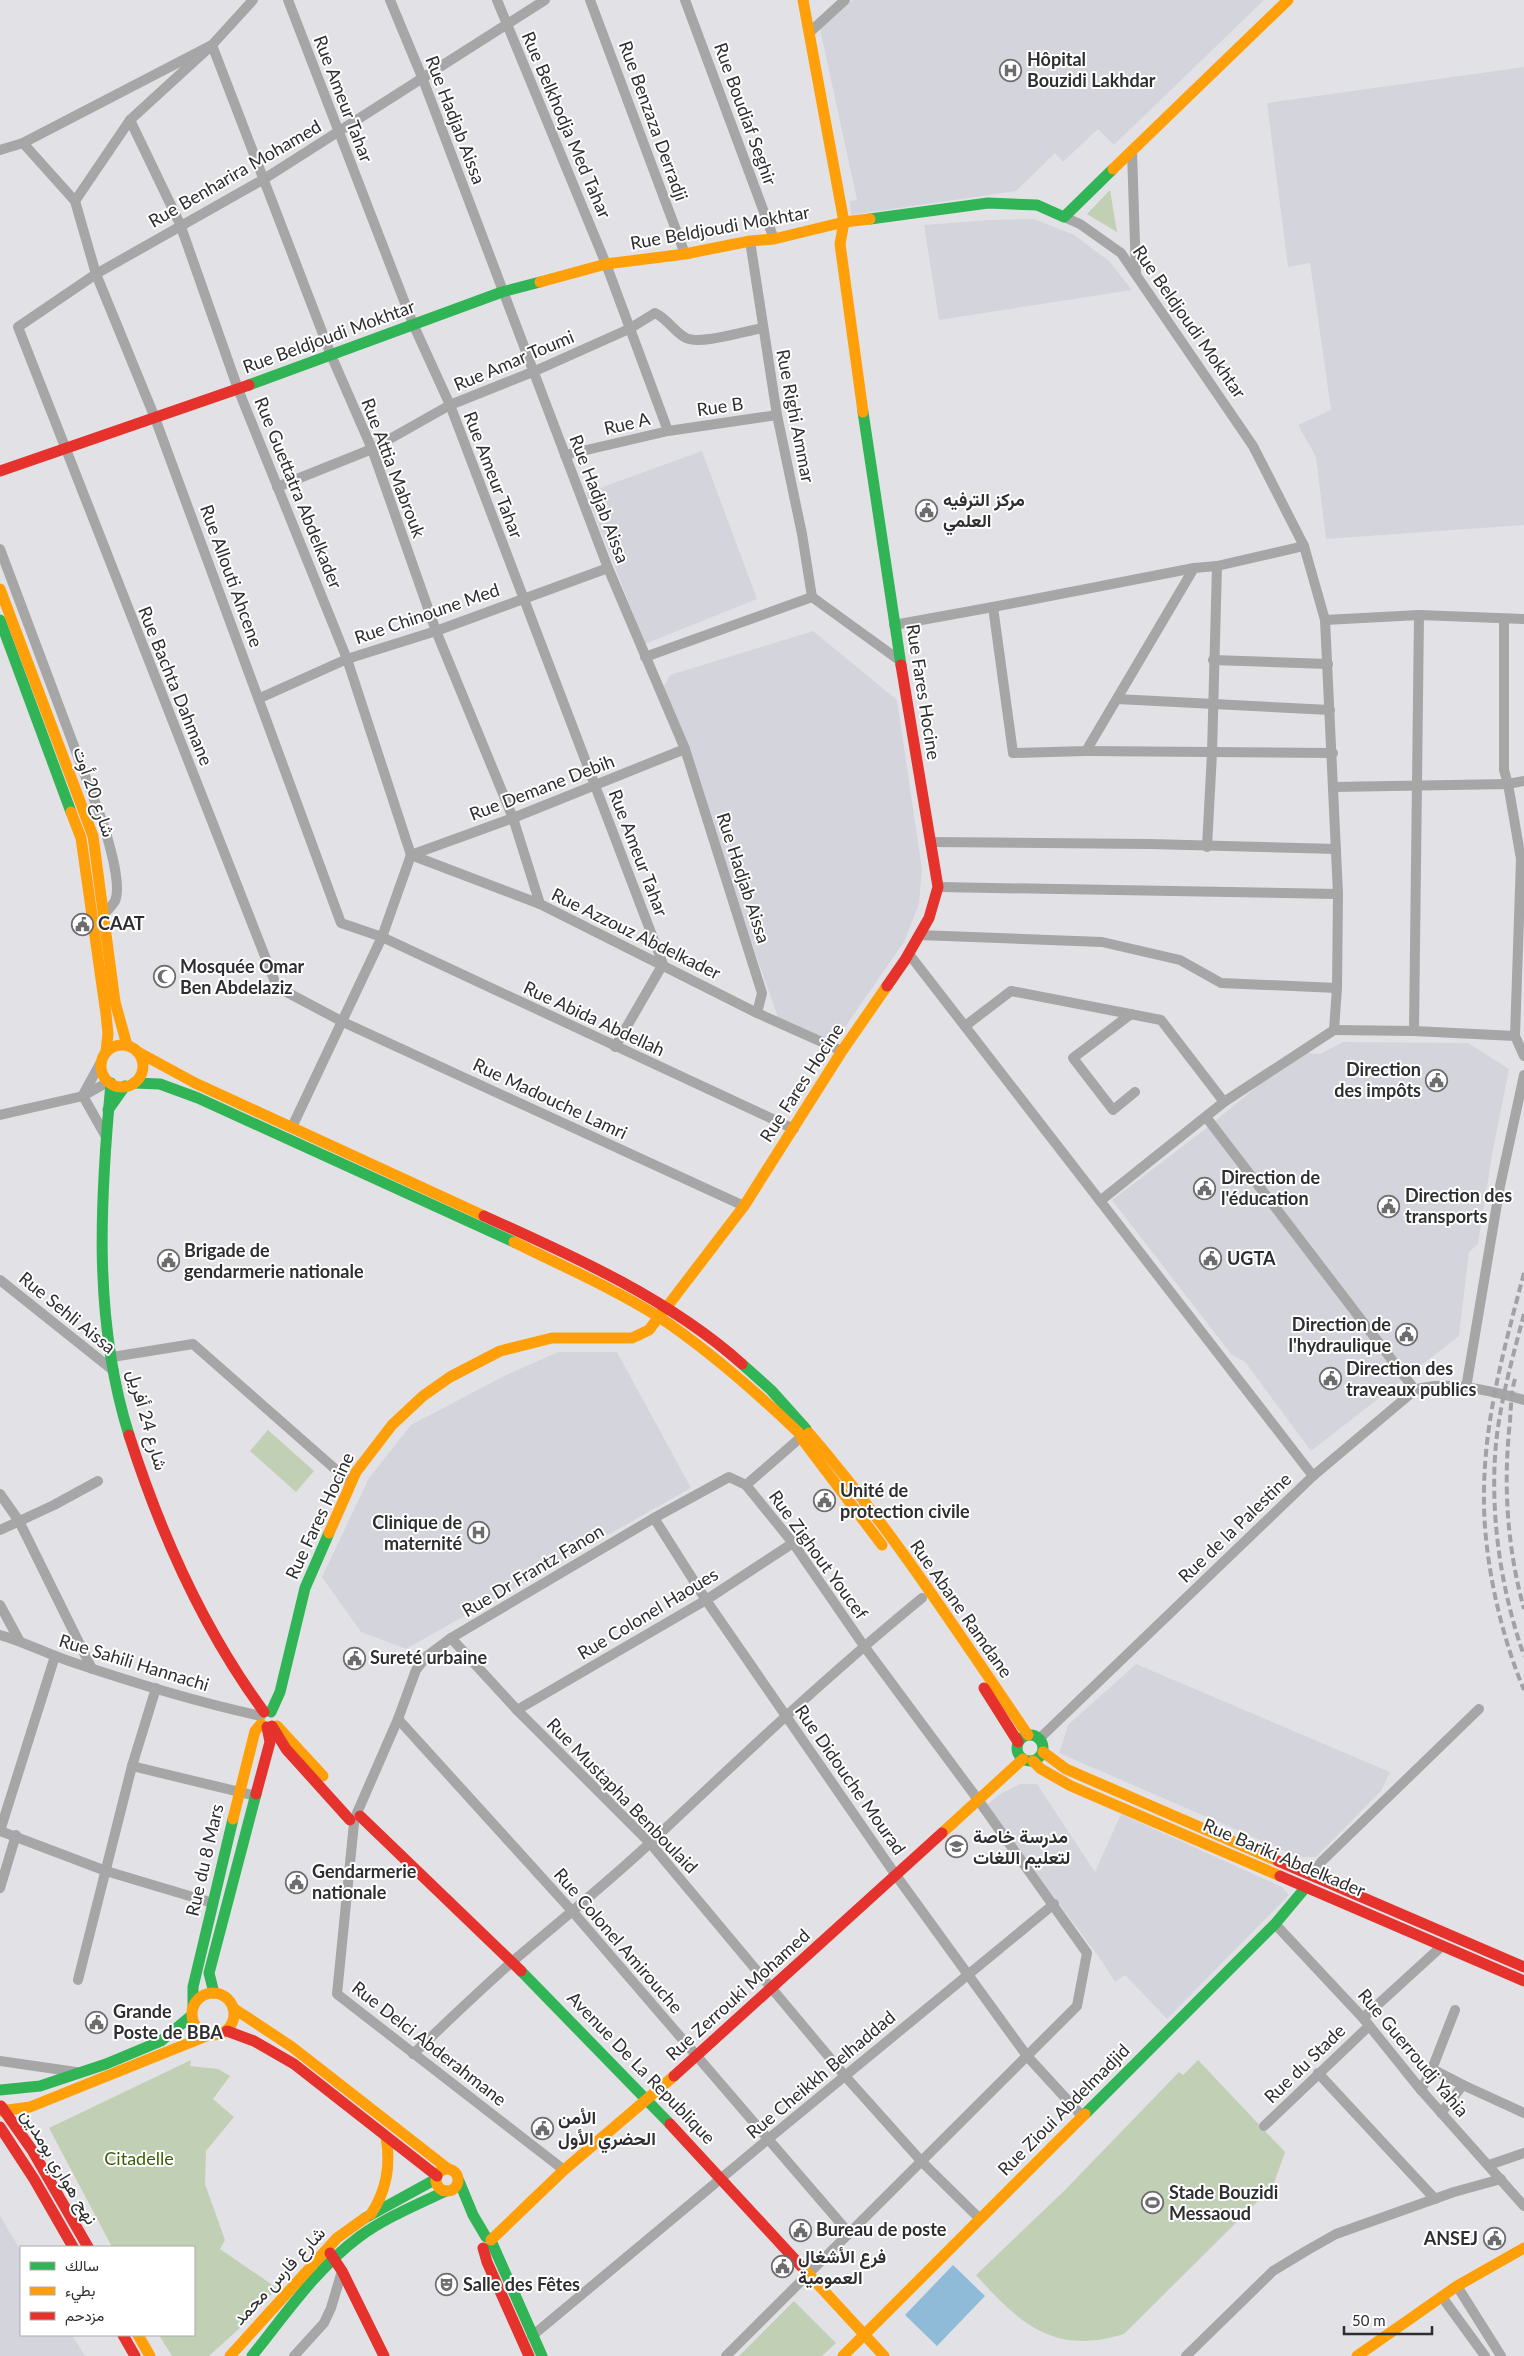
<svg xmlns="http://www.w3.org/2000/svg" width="1524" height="2356" viewBox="0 0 1524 2356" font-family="Lato,Vazirmatn,sans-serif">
	<rect width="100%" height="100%" fill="#e2e2e6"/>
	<g fill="#d4d4dd">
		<path d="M853,0H1264L1114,145L1098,129L1063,162L1055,153L1016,191L851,215L850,201L857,200L820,29Z"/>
		<path d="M1524,67V525L1326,539L1316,457L1298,425L1331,410L1310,263L1288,267L1267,103Z"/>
		<path d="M1034,219L1074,235L1109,261L1132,290L939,320L924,225L989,220Z"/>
		<path d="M702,451L757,599L645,644L586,493Z"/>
		<path d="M813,631L897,700L922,869L919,904L904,942L831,1047L780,1023L662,690L670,675Z"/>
		<path d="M1343,1042L1468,1043L1509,1069L1492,1155L1478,1244L1469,1252L1459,1336L1311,1451L1245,1362L1231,1354L1112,1200L1204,1130L1299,1052L1320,1054Z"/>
		<path d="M558,1352H617L691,1488L406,1649L361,1632L322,1577L369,1478L411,1425L504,1376Z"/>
		<path d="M1136,1664L1390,1772L1381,1791L1316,1857H1299L1059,1753L1068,1725Z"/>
		<path d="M1020,1784H1037L1095,1872L1121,1814L1282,1887L1289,1895L1167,2019L1125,1975L1115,1982L1101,1960L986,1806L1000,1794Z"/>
		<path d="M0,2216L21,2251V2335H72L85,2356H0Z"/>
	</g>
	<g fill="#c1d0b4">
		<path d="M1110,190L1117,232L1087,214Z"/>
		<path d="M268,1430L314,1471L296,1492L250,1451Z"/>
		<path d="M191,2060L190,2066L218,2069L230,2076L213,2099L234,2117L206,2151L205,2184L225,2240L220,2249L277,2288L242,2326L209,2356H172L159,2335H194V2247H112L49,2128Z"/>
		<path d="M1198,2060L1285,2152L1273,2186L1124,2334C1054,2356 1019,2323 976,2275L1064,2191L1179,2072L1183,2075Z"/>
		<path d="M794,2301L836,2343L822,2356H739Z"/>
	</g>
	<path fill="#8fbbd9" d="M953,2265L985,2296L937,2346L905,2315Z"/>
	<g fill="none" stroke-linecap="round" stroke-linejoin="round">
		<g stroke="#a6a6a7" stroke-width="10">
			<path d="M288,0L413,324L450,405L663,964L615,1047"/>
			<path d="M390,0L422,77L608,568L685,749L762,993L757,1013"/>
			<path d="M497,0L606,264L668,431"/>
			<path d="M545,0L264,179L96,274L18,327L277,987L343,1022L744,1206"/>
			<path d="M590,0L685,254"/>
			<path d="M685,0L774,239"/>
			<path d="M810,32L845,0"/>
			<path d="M130,120L180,224L238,389L347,659L411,855"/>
			<path d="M23,143L75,201L96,274L155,418L341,923L382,937L794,1129"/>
			<path d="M0,150L23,143L212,45L331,355L372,449L436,631L513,818L540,904"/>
			<path d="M1132,151L1136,274"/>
			<path d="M75,201L130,120L212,45L253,0"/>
			<path d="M1064,217L1080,224L1121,253L1253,446L1304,546"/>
			<path d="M750,241L777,415L802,534L812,597"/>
			<path d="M565,455L668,431L777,415"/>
			<path d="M277,487L372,449L450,405L535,371L629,329L655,313C668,319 674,332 686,338C701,345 745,331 763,328"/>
			<path d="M0,549L104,826C109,843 122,885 115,901C112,906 108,910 104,914"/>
			<path d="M993,607L1194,568"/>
			<path d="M1504,619V770L1508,784L1524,781"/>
			<path d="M1325,620L1419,615L1524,619"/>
			<path d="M894,625L993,607L1013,753L1086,751L1194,568L1217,566L1304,546L1325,620L1338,894L1337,988L1334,1030L1224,1102L1100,1201"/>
			<path d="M645,657L812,597L899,660"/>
			<path d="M1213,660L1328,664"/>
			<path d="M260,698L347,659L436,631L608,568"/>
			<path d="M1117,699L1330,710"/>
			<path d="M1086,751L1333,753"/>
			<path d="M1334,787L1508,784L1521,859L1515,1036"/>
			<path d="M930,842L1150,844L1336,849"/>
			<path d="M1207,847L1212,753L1217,566"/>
			<path d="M411,855L540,904L757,1013L842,1051"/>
			<path d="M411,855L513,818L685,749"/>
			<path d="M938,887L1338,894"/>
			<path d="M919,935L1102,942L1180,960L1221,983L1337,988"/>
			<path d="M909,954L1313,1476"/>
			<path d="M1131,1014L1073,1058L1113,1110L1135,1092"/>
			<path d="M965,1026L1011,991L1161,1020L1224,1102"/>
			<path d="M1334,1030L1414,1031L1515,1036L1524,1056"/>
			<path d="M1414,1031L1419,615"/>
			<path d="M83,1095L101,1062"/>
			<path d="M83,1096L105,1135"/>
			<path d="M0,1115L83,1096L108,1082"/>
			<path d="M1206,1117L1415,1390"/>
			<path d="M292,1127L382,937L411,855"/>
			<path d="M0,1280L114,1371"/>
			<path d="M112,1357L193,1344L351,1483"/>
			<path d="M1466,1388L1500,1186L1524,1075"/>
			<path d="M0,1494L19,1521L92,1669"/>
			<path d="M654,1518L706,1600L895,1874L1027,2056L1082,2116"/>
			<path d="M0,1530L54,1505L98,1481"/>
			<path d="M0,1605L19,1640"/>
			<path d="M0,1635C25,1642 47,1654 72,1662C134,1683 197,1702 261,1716"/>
			<path d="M451,1638L517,1710L650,1843L845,2076L922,2162L980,2219"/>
			<path d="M517,1710L706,1600L793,1543"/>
			<path d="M398,1719L573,1912L849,2233"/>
			<path d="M1039,1739L1313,1476L1415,1390C1445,1379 1493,1391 1524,1400"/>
			<path d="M132,1766L256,1796"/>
			<path d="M357,1813L398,1719L416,1670L427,1656L451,1638L654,1518L729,1477L746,1485L800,1438"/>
			<path d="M354,1823L337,1994L564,2170"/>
			<path d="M0,1831L106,1871L213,1903"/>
			<path d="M0,1831L55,1656"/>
			<path d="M1311,1875L1322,1861L1479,1709"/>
			<path d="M0,1888L16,1835"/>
			<path d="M1275,1924L1363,2018L1421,2090L1524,2206"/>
			<path d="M78,1980L132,1766L156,1688"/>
			<path d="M1363,2018L1442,1946"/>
			<path d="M413,2054C446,2023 479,1991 513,1961C559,1922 606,1884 650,1843C739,1759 828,1675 922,1598"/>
			<path d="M0,2061L76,2072"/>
			<path d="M1432,2069L1455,2010"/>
			<path d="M1318,2073L1435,2199"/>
			<path d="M1421,2090L1432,2069L1463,2085"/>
			<path d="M1441,2113L1463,2085L1524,2113"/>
			<path d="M1264,2126L1369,2026"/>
			<path d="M1489,2165L1524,2153"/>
			<path d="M1457,2286L1501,2356"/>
			<path d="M1442,2297L1485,2356"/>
			<path d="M532,2336L767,2140L1054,1904"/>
			<path d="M294,2356L324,2323L331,2308L342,2271"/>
			<path d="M726,2356L1077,2006L1087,1953L979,1801L864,1646L793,1543L746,1485"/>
			<path d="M1186,2356L1273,2271L1306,2251L1336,2234L1454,2192L1501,2179"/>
		</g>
		<g stroke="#30b455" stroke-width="11">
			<path d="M870,219L988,203L1037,205L1064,217L1113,169"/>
			<path d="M249,385L502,292L540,282"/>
			<path d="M863,412L901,665"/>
			<path d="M0,620L71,812"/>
			<path d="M111,1083C100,1200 93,1321 129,1435"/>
			<path d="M134,1083L160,1084L198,1098L514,1242"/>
			<path d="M108,1110L125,1086"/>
			<path d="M742,1364L771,1390L806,1429"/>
			<path d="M271,1712L280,1692L305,1588L329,1533"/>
			<circle cx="1030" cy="1748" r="13"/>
			<path d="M521,1971L670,2124"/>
			<path d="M214,1993L209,1973L256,1794"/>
			<path d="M193,2007V1987L233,1819"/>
			<path d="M0,2090L40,2086L106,2064L161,2041L191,2016"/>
			<path d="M1085,2114L1275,1924L1306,1887"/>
			<path d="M459,2181L473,2215L486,2237"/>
			<path d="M365,2218L436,2179"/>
			<path d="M492,2243L542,2356"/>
			<path d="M252,2356C285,2315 316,2269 359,2237C385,2218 416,2205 446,2191"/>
		</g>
		<g stroke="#ff9f0a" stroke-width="11">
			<path d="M803,0L844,222L840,244L863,412"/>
			<path d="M1113,169L1288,0"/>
			<path d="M540,282L606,264L685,254L750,241L774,239L844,222L870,219"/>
			<path d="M0,589L93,836L115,1002L127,1045"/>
			<path d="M71,812L81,838L106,1014L108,1034L106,1051"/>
			<circle cx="122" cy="1066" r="21"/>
			<path d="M138,1052L195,1083L484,1216"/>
			<path d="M514,1242C562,1266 613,1288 659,1317C710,1351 755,1391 799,1433"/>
			<path d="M666,1308L744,1206L842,1051L887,986"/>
			<path d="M809,1433C890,1527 958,1633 1028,1735"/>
			<path d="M802,1439L882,1545"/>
			<path d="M329,1533L356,1472L392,1425L423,1396L450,1377L500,1351L552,1338H632L649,1330L663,1311"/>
			<path d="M277,1726L323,1776"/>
			<path d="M1043,1752L1066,1769L1278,1861"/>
			<path d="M1033,1761L1041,1769L1071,1786L1280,1876"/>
			<path d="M233,1819L255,1731L261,1724"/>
			<path d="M942,1833L1023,1759"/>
			<circle cx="213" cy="2014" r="21"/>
			<path d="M233,2008L292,2047L447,2168"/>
			<path d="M0,2111L30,2107L209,2035"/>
			<circle cx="447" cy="2180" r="11"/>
			<path d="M371,2214C387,2190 391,2165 386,2137"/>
			<path d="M491,2240L564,2170L674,2076"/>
			<path d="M801,2266L884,2356"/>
			<path d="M138,2335L150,2356"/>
			<path d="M230,2356L337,2238L365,2218"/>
			<path d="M843,2356L1085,2114"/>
			<path d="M1357,2356L1457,2286L1524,2248"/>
		</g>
		<g stroke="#e5322d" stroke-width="11">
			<path d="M0,471L249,385"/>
			<path d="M887,986L905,960L929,918L938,887L901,665"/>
			<path d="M484,1216C573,1256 668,1298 742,1364"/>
			<path d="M129,1435C160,1532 203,1629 264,1712"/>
			<path d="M984,1688L1018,1742"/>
			<path d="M272,1726L286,1749L350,1820"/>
			<path d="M256,1794L270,1742L267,1727"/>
			<path d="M360,1816L521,1971"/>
			<path d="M1278,1861L1524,1967"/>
			<path d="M1280,1876L1524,1981"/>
			<path d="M227,2031L254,2041L294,2064L437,2176"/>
			<path d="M674,2076L942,1833"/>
			<path d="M1,2106L32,2150L88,2247"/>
			<path d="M670,2124L801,2266"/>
			<path d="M0,2127L34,2179L73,2247"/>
			<path d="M483,2248L487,2262L529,2356"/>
			<path d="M330,2253L342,2271L384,2356"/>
			<path d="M123,2335L135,2356"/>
		</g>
		<g stroke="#a2a2a4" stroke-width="4" stroke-dasharray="8 4" stroke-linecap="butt">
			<path d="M1524,1273C1505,1345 1484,1419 1484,1494C1483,1556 1500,1633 1524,1690"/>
			<path d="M1524,1314C1512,1360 1498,1408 1495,1456C1491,1523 1502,1593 1524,1656"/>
			<path d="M1515,1379C1511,1392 1511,1407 1510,1421C1503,1485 1507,1547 1524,1609"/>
		</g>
	</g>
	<defs>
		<symbol id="hospital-ring" viewBox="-11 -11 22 22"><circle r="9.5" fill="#fff" stroke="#6d6d70" stroke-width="1.5"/><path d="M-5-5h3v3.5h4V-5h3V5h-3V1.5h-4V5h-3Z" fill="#6d6d70"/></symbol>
		<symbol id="civic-ring" viewBox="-11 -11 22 22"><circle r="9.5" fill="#fff" stroke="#6d6d70" stroke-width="1.5"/><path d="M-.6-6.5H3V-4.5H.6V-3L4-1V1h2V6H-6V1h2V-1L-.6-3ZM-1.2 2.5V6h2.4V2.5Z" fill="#6d6d70"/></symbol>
		<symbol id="mosque-ring" viewBox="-11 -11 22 22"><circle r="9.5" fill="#fff" stroke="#6d6d70" stroke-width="1.5"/><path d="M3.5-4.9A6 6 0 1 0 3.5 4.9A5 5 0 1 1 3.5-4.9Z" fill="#6d6d70"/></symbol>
		<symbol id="university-ring" viewBox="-11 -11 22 22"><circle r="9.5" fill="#fff" stroke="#6d6d70" stroke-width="1.5"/><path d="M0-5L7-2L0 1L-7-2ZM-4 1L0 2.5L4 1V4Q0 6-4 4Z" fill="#6d6d70"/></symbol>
		<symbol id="stadium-ring" viewBox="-11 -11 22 22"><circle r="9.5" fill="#fff" stroke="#6d6d70" stroke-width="1.5"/><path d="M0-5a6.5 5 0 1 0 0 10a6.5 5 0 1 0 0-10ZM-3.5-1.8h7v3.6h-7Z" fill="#6d6d70"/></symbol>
		<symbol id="theatre-ring" viewBox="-11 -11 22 22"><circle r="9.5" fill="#fff" stroke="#6d6d70" stroke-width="1.5"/><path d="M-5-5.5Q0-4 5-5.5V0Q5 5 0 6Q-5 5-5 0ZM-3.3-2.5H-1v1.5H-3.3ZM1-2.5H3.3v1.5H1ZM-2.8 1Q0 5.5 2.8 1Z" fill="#6d6d70"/></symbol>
	</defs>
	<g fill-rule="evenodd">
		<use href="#hospital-ring" x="998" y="58" width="25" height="25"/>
		<use href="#civic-ring" x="914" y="498" width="25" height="25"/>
		<use href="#civic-ring" x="70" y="912" width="25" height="25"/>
		<use href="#mosque-ring" x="152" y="964" width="25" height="25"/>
		<use href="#civic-ring" x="1424" y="1068" width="25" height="25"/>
		<use href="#civic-ring" x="1192" y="1176" width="25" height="25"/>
		<use href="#civic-ring" x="1376" y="1194" width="25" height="25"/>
		<use href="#civic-ring" x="1198" y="1246" width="25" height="25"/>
		<use href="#civic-ring" x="156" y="1248" width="25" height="25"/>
		<use href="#civic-ring" x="1394" y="1322" width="25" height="25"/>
		<use href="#civic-ring" x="1318" y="1366" width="25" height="25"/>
		<use href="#civic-ring" x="812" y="1488" width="25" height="25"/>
		<use href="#hospital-ring" x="466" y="1520" width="25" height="25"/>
		<use href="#civic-ring" x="342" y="1646" width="25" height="25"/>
		<use href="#university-ring" x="944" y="1834" width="25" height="25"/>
		<use href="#civic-ring" x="284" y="1870" width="25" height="25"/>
		<use href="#civic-ring" x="84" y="2010" width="25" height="25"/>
		<use href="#civic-ring" x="530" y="2116" width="25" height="25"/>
		<use href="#stadium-ring" x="1140" y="2190" width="25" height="25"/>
		<use href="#civic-ring" x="788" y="2218" width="25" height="25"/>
		<use href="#civic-ring" x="1482" y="2226" width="25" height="25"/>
		<use href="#civic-ring" x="770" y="2254" width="25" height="25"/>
		<use href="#theatre-ring" x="434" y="2272" width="25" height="25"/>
	</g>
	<g text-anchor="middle" stroke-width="4" stroke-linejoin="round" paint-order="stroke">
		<g font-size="18" font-weight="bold" fill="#2e2e30" stroke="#fff" text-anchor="start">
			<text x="1027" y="66">Hôpital<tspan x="1027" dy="21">Bouzidi Lakhdar</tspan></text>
			<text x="943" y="506">مركز الترفيه<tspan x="943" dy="21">العلمي</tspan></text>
			<text x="98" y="930">CAAT</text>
			<text x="180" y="973">Mosquée Omar<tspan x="180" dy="21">Ben Abdelaziz</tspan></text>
			<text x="1421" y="1076" text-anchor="end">Direction<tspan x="1421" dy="21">des impôts</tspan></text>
			<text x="1221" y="1184">Direction de<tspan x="1221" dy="21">l'éducation</tspan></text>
			<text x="1405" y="1202">Direction des<tspan x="1405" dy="21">transports</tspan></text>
			<text x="184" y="1257">Brigade de<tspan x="184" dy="21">gendarmerie nationale</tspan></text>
			<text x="1227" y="1265">UGTA</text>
			<text x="1391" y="1331" text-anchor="end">Direction de<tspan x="1391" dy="21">l'hydraulique</tspan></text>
			<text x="1346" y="1375">Direction des<tspan x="1346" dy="21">traveaux publics</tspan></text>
			<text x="840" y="1497">Unité de<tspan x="840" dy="21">protection civile</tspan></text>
			<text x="462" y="1529" text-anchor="end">Clinique de<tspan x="462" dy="21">maternité</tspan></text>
			<text x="370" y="1664">Sureté urbaine</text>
			<text x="973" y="1843">مدرسة خاصة<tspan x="973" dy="21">لتعليم اللغات</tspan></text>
			<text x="312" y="1878">Gendarmerie<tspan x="312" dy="21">nationale</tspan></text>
			<text x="113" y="2018">Grande<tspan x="113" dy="21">Poste de BBA</tspan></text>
			<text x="558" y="2124">الأمن<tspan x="558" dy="21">الحضري الأول</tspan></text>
			<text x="1169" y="2199">Stade Bouzidi<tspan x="1169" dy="21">Messaoud</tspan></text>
			<text x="816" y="2236">Bureau de poste</text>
			<text x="1478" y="2245" text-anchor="end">ANSEJ</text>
			<text x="798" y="2263">فرع الأشغال<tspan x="798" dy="21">العمومية</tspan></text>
			<text x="463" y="2291">Salle des Fêtes</text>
		</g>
		<g font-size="18" fill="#2e2e30" stroke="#fff">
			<text transform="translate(343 99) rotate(69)" y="6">Rue Ameur Tahar</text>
			<text transform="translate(745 114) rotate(70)" y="6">Rue Boudiaf Seghir</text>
			<text transform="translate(455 120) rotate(69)" y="6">Rue Hadjab Aissa</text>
			<text transform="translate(653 121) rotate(70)" y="6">Rue Benzaza Derradji</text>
			<text transform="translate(566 125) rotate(67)" y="6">Rue Belkhodja Med Tahar</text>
			<text transform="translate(235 174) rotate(-30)" y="6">Rue Benharira Mohamed</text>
			<text transform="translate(720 228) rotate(-10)" y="6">Rue Beldjoudi Mokhtar</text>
			<text transform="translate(1189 322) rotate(55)" y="6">Rue Beldjoudi Mokhtar</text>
			<text transform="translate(329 337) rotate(-20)" y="6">Rue Beldjoudi Mokhtar</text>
			<text transform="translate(514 361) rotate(-23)" y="6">Rue Amar Toumi</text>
			<text transform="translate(720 407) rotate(-8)" y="6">Rue B</text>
			<text transform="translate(795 416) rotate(79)" y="6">Rue Righi Ammar</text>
			<text transform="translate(627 424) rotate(-13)" y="6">Rue A</text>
			<text transform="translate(393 468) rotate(69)" y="6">Rue Attia Mabrouk</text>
			<text transform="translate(493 475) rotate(69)" y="6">Rue Ameur Tahar</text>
			<text transform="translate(298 493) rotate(68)" y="6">Rue Guettatra Abdelkader</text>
			<text transform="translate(599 499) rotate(69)" y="6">Rue Hadjab Aissa</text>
			<text transform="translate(231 576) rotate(70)" y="6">Rue Allouti Ahcene</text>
			<text transform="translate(427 614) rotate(-19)" y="6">Rue Chinoune Med</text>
			<text transform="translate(175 686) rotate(68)" y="6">Rue Bachta Dahmane</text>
			<text transform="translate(923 692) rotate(81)" y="6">Rue Fares Hocine</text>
			<text transform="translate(542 788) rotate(-21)" y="6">Rue Demane Debih</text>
			<text transform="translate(94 792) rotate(71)" y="6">شارع 20 أوت</text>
			<text transform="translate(638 853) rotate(69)" y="6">Rue Ameur Tahar</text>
			<text transform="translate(743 878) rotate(72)" y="6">Rue Hadjab Aissa</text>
			<text transform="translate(636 934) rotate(26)" y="6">Rue Azzouz Abdelkader</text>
			<text transform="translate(594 1019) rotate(25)" y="6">Rue Abida Abdellah</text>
			<text transform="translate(802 1083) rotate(-57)" y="6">Rue Fares Hocine</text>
			<text transform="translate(550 1099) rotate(25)" y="6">Rue Madouche Lamri</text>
			<text transform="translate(67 1313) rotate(39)" y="6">Rue Sehli Aissa</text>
			<text transform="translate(147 1420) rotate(74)" y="6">شارع 24 أفريل</text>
			<text transform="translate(320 1516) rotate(-65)" y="6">Rue Fares Hocine</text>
			<text transform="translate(1235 1528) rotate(-44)" y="6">Rue de la Palestine</text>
			<text transform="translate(818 1555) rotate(54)" y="6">Rue Zighout Youcef</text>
			<text transform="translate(533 1571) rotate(-31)" y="6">Rue Dr Frantz Fanon</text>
			<text transform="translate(961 1609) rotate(55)" y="6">Rue Abane Ramdane</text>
			<text transform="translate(648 1614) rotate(-31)" y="6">Rue Colonel Haoues</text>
			<text transform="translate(134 1663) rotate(17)" y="6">Rue Sahili Hannachi</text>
			<text transform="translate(850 1780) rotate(55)" y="6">Rue Didouche Mourad</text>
			<text transform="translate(622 1796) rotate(46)" y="6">Rue Mustapha Benboulaid</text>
			<text transform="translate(1284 1858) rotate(23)" y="6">Rue Bariki Abdelkader</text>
			<text transform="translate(205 1860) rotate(-77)" y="6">Rue du 8 Mars</text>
			<text transform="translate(618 1941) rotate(49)" y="6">Rue Colonel Amirouche</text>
			<text transform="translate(738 1995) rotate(-42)" y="6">Rue Zerrouki Mohamed</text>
			<text transform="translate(429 2044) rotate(38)" y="6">Rue Delci Abderahmane</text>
			<text transform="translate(1413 2053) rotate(50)" y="6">Rue Guerroudj Yahia</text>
			<text transform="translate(1305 2064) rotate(-44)" y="6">Rue du Stade</text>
			<text transform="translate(641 2068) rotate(46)" y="6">Avenue De La Republique</text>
			<text transform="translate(821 2075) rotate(-40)" y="6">Rue Cheikkh Belhaddad</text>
			<text transform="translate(1064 2110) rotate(-45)" y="6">Rue Zioui Abdelmadjid</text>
			<text transform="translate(59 2167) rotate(59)" y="6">نهج هواري بومدين</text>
			<text transform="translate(279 2276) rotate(-47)" y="6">شارع فارس محمد</text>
		</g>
		<g font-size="18" fill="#3a5d00" stroke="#fff">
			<text x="139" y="2165">Citadelle</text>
		</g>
	</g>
	<rect x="20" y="2246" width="175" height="90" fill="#ffffff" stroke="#ababac"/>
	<rect x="30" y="2262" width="25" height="8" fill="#30b455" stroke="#ababac"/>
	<text x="65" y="2271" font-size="15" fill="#2e2e30">سالك</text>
	<rect x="30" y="2287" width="25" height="8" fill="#ff9f0a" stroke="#ababac"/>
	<text x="65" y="2296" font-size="15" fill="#2e2e30">بطيء</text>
	<rect x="30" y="2312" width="25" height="8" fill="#e5322d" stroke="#ababac"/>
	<text x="65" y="2321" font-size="15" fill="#2e2e30">مزدحم</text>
	<path d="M1344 2326v8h88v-8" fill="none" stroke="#2e2e30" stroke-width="2.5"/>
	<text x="1352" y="2326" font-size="15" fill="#2e2e30" stroke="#ffffff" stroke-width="4" paint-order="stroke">50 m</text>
</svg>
